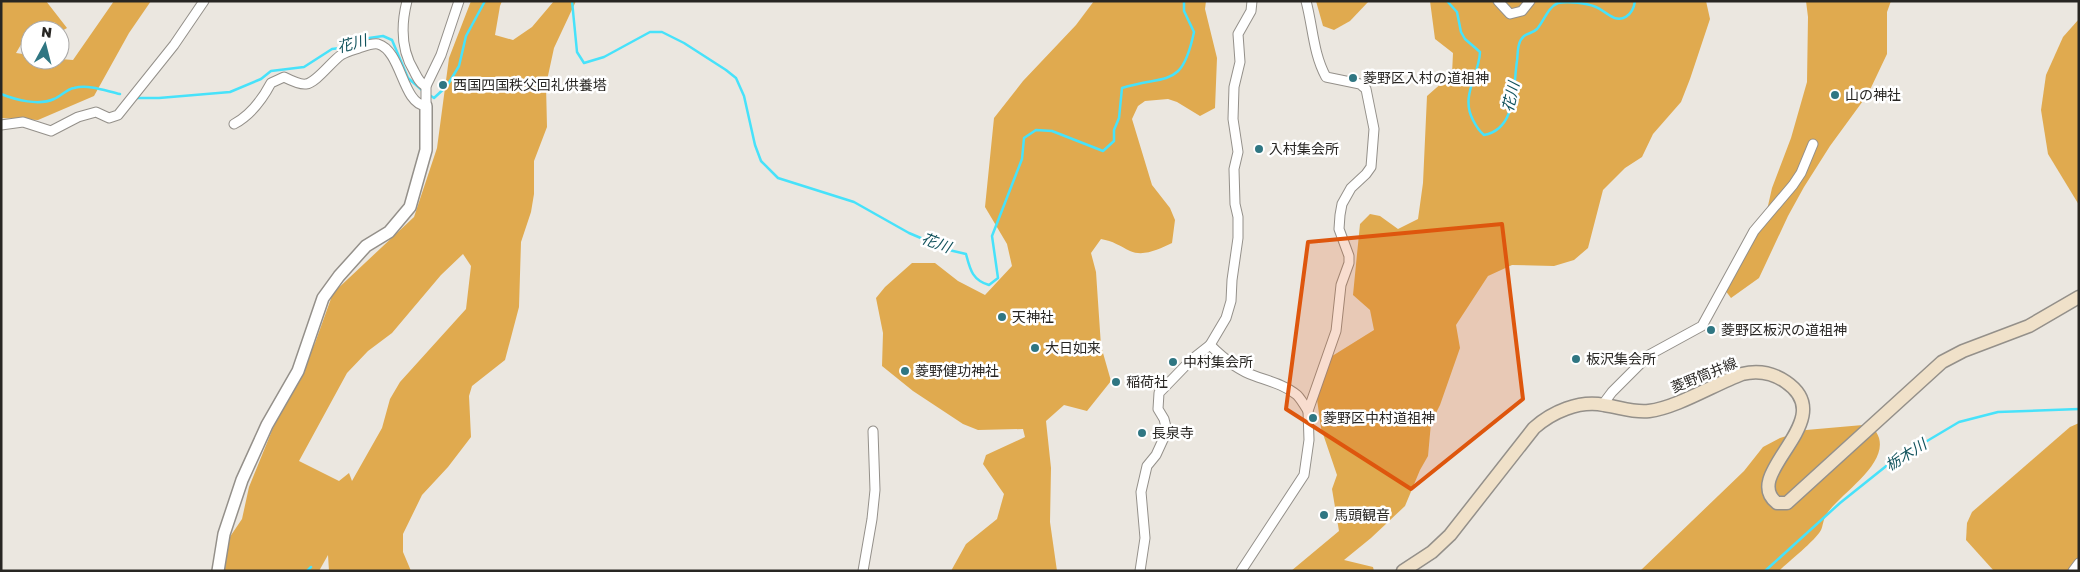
<svg xmlns="http://www.w3.org/2000/svg" width="2080" height="572" viewBox="0 0 2080 572" font-family="'Golos Text','Noto Sans JP',sans-serif">
	<rect width="100%" height="100%" fill="#ebe7e0"/>
	<g fill="#e0aa4f" fill-rule="evenodd">
		<path d="M1,1H46L67,28L60,32V30H30V36H26L16,53L30,55V60L60,59L73,60L114,1H151L129,33L94,96L38,120L1,118Z"/>
		<path d="M471,1H502L500,6L495,35L513,40L532,27L554,1H576L554,48L546,85L547,127L534,161V194L531,212L521,242L519,307L505,360L472,386L469,396L471,437L448,467L422,495L403,534V552L411,571H329L328,555L319,571H216L219,553L242,519L249,487L273,428L315,343L333,293L414,217L437,148L449,58ZM463,254L471,266L466,309L400,382L390,399L382,428L352,481L349,473L339,481L299,461L347,373L368,351L392,333L441,275Z"/>
		<path d="M1094,1H1206L1205,9L1217,58L1215,108L1200,116L1177,102L1168,99L1145,101L1138,106L1132,119L1152,185L1170,208L1175,220L1172,243C1159,249 1144,257 1130,251C1120,246 1113,241 1101,239L1091,253L1096,272L1101,346L1111,381L1087,411L1064,405L1046,421L1051,468L1050,522L1057,571H951L966,544L997,519L1004,494L983,464L986,455L1025,437L1023,429L978,430L963,424L913,391L882,366L883,333L876,298L885,287L912,263H935L958,281L985,295L1012,266L1007,244L985,207L994,118L1023,81L1076,25Z"/>
		<path d="M1316,1H1369L1350,21L1334,30L1323,26Z"/>
		<path d="M1430,1H1706L1710,19L1690,79L1681,102L1653,134L1642,157L1625,168L1603,190L1588,248L1574,260L1554,266L1512,265L1488,276L1456,325L1460,348L1440,405L1431,423L1428,456L1420,470L1405,506L1371,538L1344,560L1373,567L1374,571H1291L1339,531L1332,489L1337,475L1321,428L1315,385L1329,358L1374,330L1370,310L1353,295L1360,224L1370,214L1380,216L1398,229L1418,219L1423,183L1427,96L1452,74L1453,53L1435,39Z"/>
		<path d="M1806,1H1891L1887,12V54L1868,94L1830,146L1804,187L1788,216L1759,278L1731,298L1725,290L1765,219L1772,188L1791,138L1807,82L1808,17Z"/>
		<path d="M2079,19V205L2048,154L2041,110L2046,75L2063,37Z"/>
		<path d="M2079,423V571H1994L1966,540L1967,523L1972,512L2070,427Z"/>
		<path d="M1863,425C1872,427 1876,429 1879,438C1887,466 1839,494 1826,515C1823,520 1823,526 1821,530C1815,541 1789,561 1779,571H1640L1744,471L1763,447L1780,438L1806,430Z"/>
	</g>
	<g fill="none" stroke-linecap="round" stroke-linejoin="round">
		<g stroke="#47e2fa" stroke-width="2.5">
			<path d="M572,1L577,52L584,63L604,57L650,32H662L684,43L726,70L736,78L744,96L755,145L761,161L778,178L854,202L909,233L949,250L966,254C970,269 972,280 989,285L998,278L992,236L1022,159L1024,138L1036,130L1052,131L1103,151L1114,141V130L1119,118L1122,88C1168,74 1182,89 1194,32L1184,11V1"/>
			<path d="M1447,1L1457,12L1461,32L1465,39L1480,52C1479,76 1460,96 1473,120C1476,126 1479,131 1484,135C1517,129 1513,86 1517,61C1518,53 1517,42 1524,36C1528,33 1533,33 1537,29C1544,21 1548,7 1558,3C1568,1 1587,3 1596,7C1601,9 1604,12 1609,15C1622,24 1633,15 1635,1"/>
			<path d="M1,94C16,100 39,106 54,99C61,96 67,89 74,88C89,84 106,91 120,94"/>
			<path d="M428,94L434,98L447,86L459,66L466,36L485,1"/>
			<path d="M137,98H159L230,92L261,79L271,71L304,67L332,49L348,47L369,38L383,36L392,40L408,78L423,91"/>
			<path d="M307,571L311,567"/>
			<path d="M1765,571L1840,503L1890,463L1959,422L1998,412L2079,409"/>
		</g>
		<defs>
			<g id="minor">
				<path d="M407,1C401,25 401,50 414,71C417,77 420,84 426,86"/>
				<path d="M1498,1L1510,14L1522,11L1530,1"/>
				<path d="M234,124C251,115 262,100 271,83L284,77C290,80 300,85 306,84C316,83 331,62 341,55C346,52 353,50 359,48C365,46 372,43 378,44C402,51 402,104 426,106V86L441,55L459,1"/>
				<path d="M1,125L23,122L51,131L78,117L96,112L109,118L118,115L174,45L204,1"/>
				<path d="M1210,345C1223,358 1237,370 1255,376C1269,381 1285,385 1297,395C1301,399 1305,406 1308,411"/>
				<path d="M1603,404L1612,392L1649,355L1702,326L1754,231L1793,185L1801,173L1813,144"/>
				<path d="M863,571L872,519L875,490L873,431"/>
				<path d="M1140,571L1145,538L1141,492L1147,466L1156,455L1167,431L1164,419L1158,409L1159,393L1191,360L1210,345L1226,318L1231,301L1232,280L1238,238V217L1235,204L1234,169L1238,152L1233,119L1234,87L1240,62L1238,34L1251,11L1252,1"/>
				<path d="M1241,571L1304,475L1309,440L1308,411L1336,331L1341,285L1349,263V256L1339,229L1340,215L1342,204L1351,188L1366,174L1371,167L1374,129L1366,89L1360,84L1326,77C1313,53 1313,27 1306,1"/>
				<path d="M2073,571L2079,563"/>
			</g>
			<path id="tertiary" d="M218,571L224,534L242,480L267,425L298,371L323,298L339,276L366,246L389,232L410,207L426,150V106"/>
			<path id="secondary" d="M1403,571L1432,552L1450,535L1534,428C1552,412 1579,400 1604,405C1619,407 1634,413 1649,411C1676,408 1715,384 1742,374C1758,370 1773,373 1786,382C1842,420 1739,474 1777,503H1787L1942,362L1963,351L2029,326L2079,297"/>
		</defs>
		<use href="#minor" stroke="#94908a" stroke-width="11"/>
		<use href="#tertiary" stroke="#94908a" stroke-width="14"/>
		<use href="#secondary" stroke="#94908a" stroke-width="15"/>
		<use href="#minor" stroke="#fff" stroke-width="9"/>
		<use href="#tertiary" stroke="#fff" stroke-width="11"/>
		<use href="#secondary" stroke="#f0e1c9" stroke-width="12"/>
	</g>
	<path fill="#de560d" fill-opacity="0.2" stroke="#de560d" stroke-width="4" stroke-linejoin="round" d="M1502,224L1523,399L1411,489L1286,409L1308,242Z"/>
	<g fill="#2f7682" stroke="#fff" stroke-width="2">
		<circle cx="1353" cy="78" r="5"/>
		<circle cx="443" cy="85" r="5"/>
		<circle cx="1835" cy="95" r="5"/>
		<circle cx="1259" cy="149" r="5"/>
		<circle cx="1002" cy="317" r="5"/>
		<circle cx="1711" cy="330" r="5"/>
		<circle cx="1035" cy="348" r="5"/>
		<circle cx="1576" cy="359" r="5"/>
		<circle cx="1173" cy="362" r="5"/>
		<circle cx="905" cy="371" r="5"/>
		<circle cx="1116" cy="382" r="5"/>
		<circle cx="1313" cy="418" r="5"/>
		<circle cx="1142" cy="433" r="5"/>
		<circle cx="1324" cy="515" r="5"/>
	</g>
	<g text-anchor="middle" stroke-width="5" stroke-linejoin="round" paint-order="stroke">
		<g font-size="14" fill="#282623" stroke="#fff" text-anchor="start">
			<text x="1363" y="83">菱野区入村の道祖神</text>
			<text x="453" y="90">西国四国秩父回礼供養塔</text>
			<text x="1845" y="100">山の神社</text>
			<text x="1269" y="154">入村集会所</text>
			<text x="1012" y="322">天神社</text>
			<text x="1721" y="335">菱野区板沢の道祖神</text>
			<text x="1045" y="353">大日如来</text>
			<text x="1586" y="364">板沢集会所</text>
			<text x="1183" y="367">中村集会所</text>
			<text x="915" y="376">菱野健功神社</text>
			<text x="1126" y="387">稲荷社</text>
			<text x="1323" y="423">菱野区中村道祖神</text>
			<text x="1152" y="438">長泉寺</text>
			<text x="1334" y="520">馬頭観音</text>
		</g>
		<g font-size="14" fill="#282623" stroke="#fff">
			<text transform="translate(1704 375) rotate(-22)" y="5">菱野筒井線</text>
		</g>
		<g font-size="15" font-style="italic" fill="#11525c" stroke="#fff">
			<text transform="translate(352 44) rotate(-15)" y="5">花川</text>
			<text transform="translate(1511 97) rotate(-77)" y="5">花川</text>
			<text transform="translate(936 243) rotate(20)" y="5">花川</text>
			<text transform="translate(1906 455) rotate(-32)" y="5">栃木川</text>
		</g>
	</g>
	<rect width="2080" height="572" fill="none" stroke="#282623" stroke-width="5"/>
	<g transform="translate(45 45) rotate(7)"><circle r="24" fill="#ffffff" stroke="#a9a8a7"/>
	<path d="M0-4L9 19L0 12L-9 19Z" fill="#2f7682"/>
	<text y="-8" font-size="14" font-weight="bold" text-anchor="middle" fill="#282623">N</text>
	</g>
</svg>
